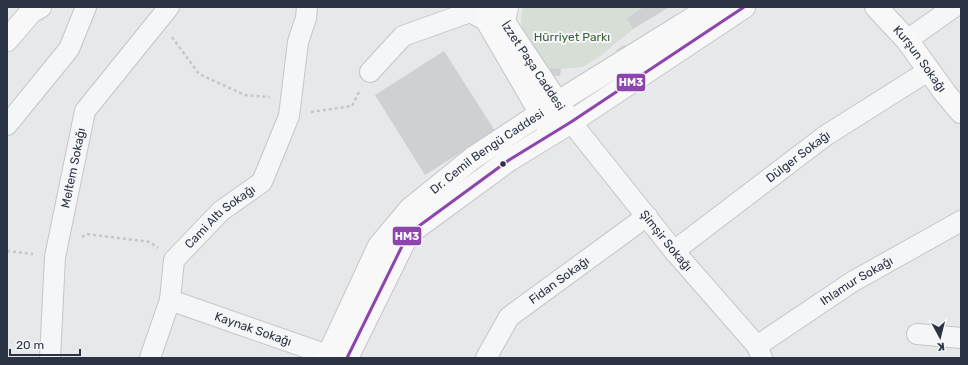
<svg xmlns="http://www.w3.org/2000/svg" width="968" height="365" viewBox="0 0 968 365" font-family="Rubik,sans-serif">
	<rect width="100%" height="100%" fill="#e6e8ea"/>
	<path fill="#d6ded6" d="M523,7H669L633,29L599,57L582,67L561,69L550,68L535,57L523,33L521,19Z"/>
	<g fill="#ced0d3">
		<path d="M644,7H669L633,29L627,18Z"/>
		<path d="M624,45L627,48L619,53L616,50Z"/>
		<path d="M444,51L495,131L425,175L375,95Z"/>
		<path d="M550,68L561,69L560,76L549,75Z"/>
	</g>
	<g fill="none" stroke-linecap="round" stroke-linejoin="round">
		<defs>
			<g id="street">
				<path d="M907,40L954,7"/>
				<path d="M370,72L403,36L470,12L487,21"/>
				<path id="s1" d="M571,122L674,251L757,346L762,358"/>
				<path d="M7,125L69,49L86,7"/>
				<path id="s2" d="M674,251L825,136L928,71"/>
				<path id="s3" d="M170,300L336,358"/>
				<path d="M917,334L961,338"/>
				<path id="s4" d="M757,346L852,282L961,221"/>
				<path id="s5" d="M50,358L55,257L85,111L169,7"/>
				<path id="s6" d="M150,358L170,300L174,260L221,211L262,182L289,116L298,42L306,18L307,7"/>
				<path id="s7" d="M486,358L509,317L647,216"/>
			</g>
			<g id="secondary">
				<path d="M491,7L487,21L548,126"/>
				<path id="s8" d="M507,7L504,22L566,115"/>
				<path id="s9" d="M876,7L907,40L945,93L961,112"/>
				<path d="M7,40L31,12L40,7"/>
				<path id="s10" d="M327,358L379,246L410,209L473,158L558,102L711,7"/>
				<path d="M347,358L408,234L509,160L571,122L744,7"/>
			</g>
		</defs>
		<use href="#street" stroke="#c4c6c8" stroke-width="22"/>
		<use href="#secondary" stroke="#c4c6c8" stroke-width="24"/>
		<g stroke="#c5c6ca" stroke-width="2.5" stroke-dasharray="3 3" stroke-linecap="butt">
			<path d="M172,37L199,74L245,95L270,97"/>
			<path d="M311,112L352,106L360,90"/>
			<path d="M82,237L87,234L150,242L158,248"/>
			<path d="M7,251L33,254"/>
		</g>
		<use href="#street" stroke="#f5f6f7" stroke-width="20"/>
		<use href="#secondary" stroke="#f8f8f8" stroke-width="22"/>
		<defs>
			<path id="bus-1" d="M347,358L408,234L509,160L571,122L744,7"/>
		</defs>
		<use href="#bus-1" stroke="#f4f6f9" stroke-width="6"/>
		<use href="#bus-1" stroke="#8e44ad" stroke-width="3"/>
	</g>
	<circle fill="#2b3445" stroke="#f4f6f9" stroke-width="1.5" cx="503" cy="164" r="3.5"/>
	<g text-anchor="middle" stroke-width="4" stroke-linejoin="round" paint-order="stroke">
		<g font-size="12" fill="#3f6138" stroke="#f4f6f9">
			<text x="572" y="41">Hürriyet Parkı</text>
		</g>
		<g font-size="12" fill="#2b3445" stroke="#f4f6f9">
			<text dy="4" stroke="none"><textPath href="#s9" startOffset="68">Kurşun Sokağı</textPath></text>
			<text dy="4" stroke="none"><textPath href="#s8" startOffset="68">İzzet Paşa Caddesi</textPath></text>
			<text dy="4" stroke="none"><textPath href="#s10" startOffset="268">Dr. Cemil Bengü Caddesi</textPath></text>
			<text dy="4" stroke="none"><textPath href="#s2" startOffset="156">Dülger Sokağı</textPath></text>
			<text dy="4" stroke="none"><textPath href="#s5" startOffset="192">Meltem Sokağı</textPath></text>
			<text dy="4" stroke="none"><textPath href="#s6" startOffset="165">Cami Altı Sokağı</textPath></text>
			<text dy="4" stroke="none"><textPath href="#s1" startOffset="152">Şimşir Sokağı</textPath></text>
			<text dy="4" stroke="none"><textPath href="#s7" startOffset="109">Fidan Sokağı</textPath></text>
			<text dy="4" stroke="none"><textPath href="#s4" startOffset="119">Ihlamur Sokağı</textPath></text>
			<text dy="4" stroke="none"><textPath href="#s3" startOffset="88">Kaynak Sokağı</textPath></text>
		</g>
	</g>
	<g stroke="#f4f6f9" stroke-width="1.5">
		<rect x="616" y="73" width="30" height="19" rx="4" fill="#8e44ad"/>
		<rect x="392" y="226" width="30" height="20" rx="4" fill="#8e44ad"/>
	</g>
	<g font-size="11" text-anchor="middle" font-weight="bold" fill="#fff">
		<text x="631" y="86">HM3</text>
		<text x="407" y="240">HM3</text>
	</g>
	<rect width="968" height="365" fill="none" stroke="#2b3445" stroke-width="16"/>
	<g transform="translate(940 337) rotate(173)" stroke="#f4f6f9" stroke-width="3" paint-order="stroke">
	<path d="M0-3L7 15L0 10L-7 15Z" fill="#2b3445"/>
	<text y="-6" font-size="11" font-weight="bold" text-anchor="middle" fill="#2b3445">K</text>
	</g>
	<path d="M10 349v6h70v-6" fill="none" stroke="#2b3445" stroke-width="2"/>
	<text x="16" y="349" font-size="12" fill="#2b3445" stroke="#f4f6f9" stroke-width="3" paint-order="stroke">20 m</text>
</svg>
